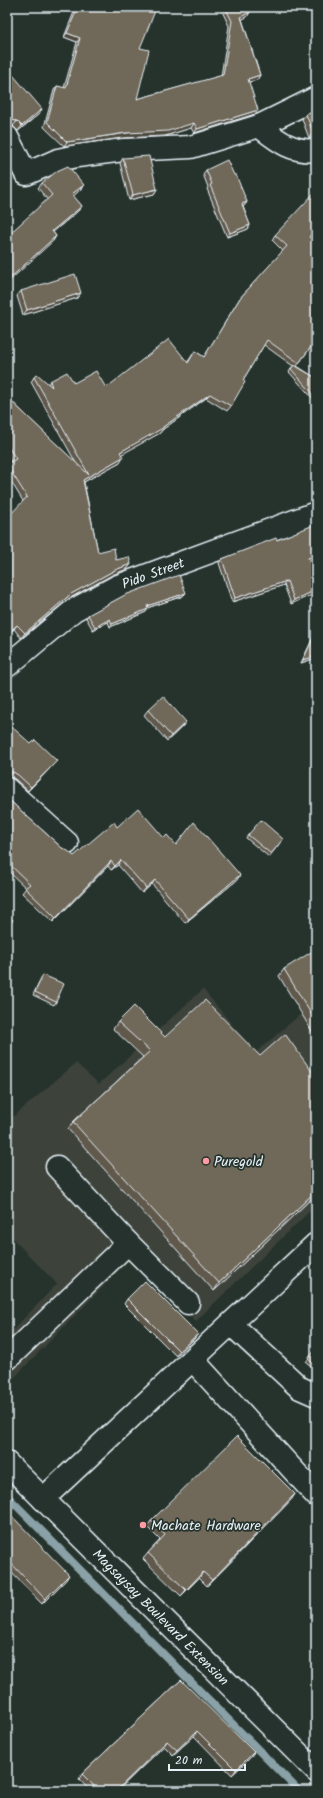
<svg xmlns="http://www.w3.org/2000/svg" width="323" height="1798" viewBox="0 0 323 1798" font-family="Kalam,sans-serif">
	<rect width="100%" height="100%" fill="#26332d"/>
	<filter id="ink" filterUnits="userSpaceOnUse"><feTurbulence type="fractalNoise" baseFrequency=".025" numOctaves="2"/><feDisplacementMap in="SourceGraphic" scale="8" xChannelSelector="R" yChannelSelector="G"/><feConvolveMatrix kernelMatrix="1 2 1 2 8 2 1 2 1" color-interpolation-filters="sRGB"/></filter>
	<g filter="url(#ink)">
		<path fill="#3c433a" d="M203,989L255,1053L316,1001V1205L196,1321L128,1261L7,1385V1336L57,1284L7,1233V1122L76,1063L99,1084Z"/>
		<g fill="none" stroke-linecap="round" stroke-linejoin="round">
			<path stroke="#89a1a7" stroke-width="8" d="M7,1496L299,1791"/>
			<defs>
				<g id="minor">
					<path d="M259,126C277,140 292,153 316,150"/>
					<path d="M7,137L26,174L58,160L77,156L124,150L191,147L259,126L316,98"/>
					<path d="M7,666L74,610L118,586L316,513"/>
					<path d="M7,789L67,843"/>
					<path d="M128,1243L188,1303"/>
					<path d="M231,1324L300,1388L316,1395"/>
					<path d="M7,1359L128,1243L57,1167"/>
					<path d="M193,1360L316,1495"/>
					<path d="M7,1463L316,1771"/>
					<path d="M43,1499L316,1244"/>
				</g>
			</defs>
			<use href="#minor" stroke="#e8f1f8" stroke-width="25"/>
			<use href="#minor" stroke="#26332d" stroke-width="22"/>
		</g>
		<g fill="#60594c" stroke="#e8f1f8">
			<path d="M76,7H87L89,11L91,7H146L140,48L137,99L221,76L229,26L220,7H247L250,12L247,17L242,19L260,75L257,80L249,82L255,114L194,133L191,128L165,136L122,138L64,146L44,127L54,90L57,86L64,88L77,42L64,37Z"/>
			<path d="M39,114L18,131L13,126L7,125Z"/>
			<path d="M306,114L316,138H309L302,119Z"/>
			<path d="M123,158L157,189L154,194L129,200L120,163Z"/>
			<path d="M206,170L234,175L247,202L244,206L243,207L250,225L248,229L227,237L207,189L208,187L203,174Z"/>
			<path d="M42,183L84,185L80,190L73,196L82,206L78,211L53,232L56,236L53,241L47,199L38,188Z"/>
			<path d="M275,235L309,237L316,340L297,366L316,378V402L289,372L293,366L264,345L243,380L231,406L227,411L206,398L162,430L160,433L121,454L120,462L84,482L98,552L116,560L131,564L127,569L112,575L68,599L21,638L14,629L23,501L7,475V464L11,461L7,455V397L76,463L31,382L34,377L48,384L50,381L74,383L106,388L187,363L195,351L204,357L240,298L283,251L272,240Z"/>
			<path d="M21,291L77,298L23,315L17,296Z"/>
			<path d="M277,540L309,560L316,577L291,604L284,585L232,602L219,563L222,559Z"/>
			<path d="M186,593L183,596L147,608L146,612L110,627L108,622L93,630L86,618L88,615Z"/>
			<path d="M316,631V658L301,663Z"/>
			<path d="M148,710L182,727L167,741L144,715Z"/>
			<path d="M7,732L53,765L28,791L15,779L10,777Z"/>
			<path d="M7,798L62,848L74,856L117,827L164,838L237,880L185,923L152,884L142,893L118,865L111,870L108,866L53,922L22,893L26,888L7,870V851L9,849L7,846Z"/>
			<path d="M248,835L283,839L269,857L246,838Z"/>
			<path d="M316,956V1038L279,976L284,969Z"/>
			<path d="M43,975L56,1002L54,1005L33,995L41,978Z"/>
			<path d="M118,1022L165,1037L260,1056L316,1077V1194L214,1291L68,1129L73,1122L143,1057L113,1029Z"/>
			<path d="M127,1299L194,1339L176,1356L124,1304Z"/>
			<path d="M316,1349V1370L306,1362Z"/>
			<path d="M295,1494L291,1500L207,1586L199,1578L181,1596L143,1559L148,1553L160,1540L147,1527L151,1521Z"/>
			<path d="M7,1511L66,1580L42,1604L7,1568Z"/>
			<path d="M181,1680L251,1757L232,1775L194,1736L173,1755L164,1746L117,1791H90L79,1779L82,1774Z"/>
		</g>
		<g fill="#4e493e" stroke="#e8f1f8">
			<path d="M250,12L247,17L238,21L241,17Z"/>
			<path d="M67,33L80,38L77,42L64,37Z"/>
			<path d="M260,75L257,80L245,83L248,79Z"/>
			<path d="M42,109L39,114L18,131L22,126Z"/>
			<path d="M258,110L255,114L194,133L197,129Z"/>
			<path d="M7,120H11L17,121L13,126L7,125Z"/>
			<path d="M194,123L191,128L165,136L122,138L64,146L67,142Z"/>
			<path d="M313,133H316V138H309Z"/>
			<path d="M84,185L80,190L69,200L72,194Z"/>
			<path d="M157,189L154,194L129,200L133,195Z"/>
			<path d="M247,202L244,206L239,208L242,204Z"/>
			<path d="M82,206L78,211L48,236L52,231Z"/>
			<path d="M250,225L248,229L227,237L230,233Z"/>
			<path d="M56,236L53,241L7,283V281Z"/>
			<path d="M81,293L77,298L23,315L27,310Z"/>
			<path d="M210,394L206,398L162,430L160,433L117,457L120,452L163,427Z"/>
			<path d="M123,457L120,462L80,484L83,480Z"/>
			<path d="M316,555V558L305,562L308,558Z"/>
			<path d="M131,564L127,569L112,575L68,599L21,638L25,633L71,594L115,570Z"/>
			<path d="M287,581L284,585L232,602L235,598Z"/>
			<path d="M316,590V593L291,604L294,600Z"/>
			<path d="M186,593L183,596L144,609L147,606Z"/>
			<path d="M148,609L146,612L110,627L112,624Z"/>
			<path d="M110,619L108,622L93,630L95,627Z"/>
			<path d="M17,625L14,629L7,636V634Z"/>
			<path d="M316,656V658L301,663L303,660Z"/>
			<path d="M186,722L182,727L167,741L171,736Z"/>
			<path d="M57,761L53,765L28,791L31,787Z"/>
			<path d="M7,772H13L10,777H7Z"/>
			<path d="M121,860L118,865L111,870Z"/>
			<path d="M111,861L108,866L53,922L56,918Z"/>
			<path d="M240,875L237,880L185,923L189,919Z"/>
			<path d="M155,880L152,884L142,893L146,888Z"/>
			<path d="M316,1191V1194L214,1291L219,1283Z"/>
			<path d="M198,1334L194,1339L176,1356L179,1351Z"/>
			<path d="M295,1494L291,1500L207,1586L212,1580Z"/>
			<path d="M203,1572L199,1578L181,1596L186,1590Z"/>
			<path d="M69,1575L66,1580L42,1604L45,1599Z"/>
			<path d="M197,1731L194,1736L173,1755L177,1750Z"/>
			<path d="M167,1741L164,1746L117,1791H116Z"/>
			<path d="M254,1752L251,1757L232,1775L236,1770Z"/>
		</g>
		<g fill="#706858" stroke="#e8f1f8">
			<path d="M78,7H87L90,12L92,7H146L155,11L140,48L149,50L137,99L223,75L232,21L225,7H247L250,12L241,17L260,75L248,79L258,110L197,129L194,123L168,131L126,133L67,142L47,122L57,86L66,88L80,38L67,33Z"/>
			<path d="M7,68L42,109L22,126L17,121L11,120H7Z"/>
			<path d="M316,109V133H313L306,114Z"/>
			<path d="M149,156L157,189L133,195L123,158Z"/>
			<path d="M227,160L234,175H236L247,202L242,204L250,225L230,233L210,185L212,184L206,170Z"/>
			<path d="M68,166L84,185L72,194L82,206L52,231L56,236L7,281V236L52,195L42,183L57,171Z"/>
			<path d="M316,191V228L309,237L316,243V327L315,328H316V340L299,363L267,340L243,380L245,382L231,406L210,394L163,427V428L120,452L123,457L83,480L98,552L114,548L116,560L129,557L131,564L115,570L71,594L25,633L17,625L7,634V518L27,497L7,465V464L16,459L7,445V397L89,475L34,377L37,374L52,387L50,381L67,372L74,383L96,371L106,388L169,339L188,363L195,351L204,357L240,298L287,246L275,235Z"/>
			<path d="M75,274L81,293L27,310L21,291Z"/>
			<path d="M294,365L316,378V397L291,369Z"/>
			<path d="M316,524V555L308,558L316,577V590L294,600L287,581L235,598L222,559L276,538L277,540Z"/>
			<path d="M179,575L186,593L147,606L148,609L112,624L110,619L95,627L88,615L125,595Z"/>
			<path d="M316,632V656L303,660Z"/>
			<path d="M163,696L186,722L171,736L148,710Z"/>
			<path d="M12,727L31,744L35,740L57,761L31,787L18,775L13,772H7V732Z"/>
			<path d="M7,798L62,848L68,851L74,856L114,822L117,827L138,808L164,838L167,835L176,845L194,822L240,875L189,919L155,880L146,888L121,860L115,866L111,861L56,918L25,888L30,884L7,862V851L13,845L7,838Z"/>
			<path d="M261,820L283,839L271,854L248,835Z"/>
			<path d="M7,915L13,920L7,927Z"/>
			<path d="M313,951L316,956V1022L284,969Z"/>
			<path d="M43,975L64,984L56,1002L35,992Z"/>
			<path d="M205,1000L260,1056L285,1034L316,1077V1191L219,1283L73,1122L150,1051L118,1022L134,1006L165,1037Z"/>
			<path d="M145,1281L198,1334L179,1351L127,1299Z"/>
			<path d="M316,1349V1365L308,1359Z"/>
			<path d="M237,1436L295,1494L212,1580L203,1572L186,1590L148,1553L165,1535L151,1521Z"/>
			<path d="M7,1511L69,1575L45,1599L7,1559Z"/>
			<path d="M181,1680L254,1752L236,1770L197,1731L177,1750L167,1741L116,1791H99L82,1774Z"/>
		</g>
	</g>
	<g fill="#ff9aa2" stroke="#26332d" stroke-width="1.5">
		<circle cx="206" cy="1161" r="4"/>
		<circle cx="143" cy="1525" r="4"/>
	</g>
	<g text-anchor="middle" stroke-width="3.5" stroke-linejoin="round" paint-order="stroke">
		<g font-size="14" fill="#e8f1f8" stroke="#26332d">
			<text transform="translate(153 573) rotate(-20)" y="5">Pido Street</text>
			<text transform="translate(161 1617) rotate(45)" y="5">Magsaysay Boulevard Extension</text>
		</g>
		<g font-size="14" fill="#e8f1f8" stroke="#26332d" text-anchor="start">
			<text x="214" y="1166">Puregold</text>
			<text x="151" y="1530">Machate Hardware</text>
		</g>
	</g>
	<rect width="323" height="1798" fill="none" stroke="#26332d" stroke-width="24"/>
	<rect x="12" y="12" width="299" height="1774" fill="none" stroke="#e8f1f8" stroke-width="1.5" filter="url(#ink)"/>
	<path d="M169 1764v6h76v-6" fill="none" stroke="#e8f1f8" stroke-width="2"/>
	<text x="175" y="1764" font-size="12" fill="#e8f1f8" stroke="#26332d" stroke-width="3" paint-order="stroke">20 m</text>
</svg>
